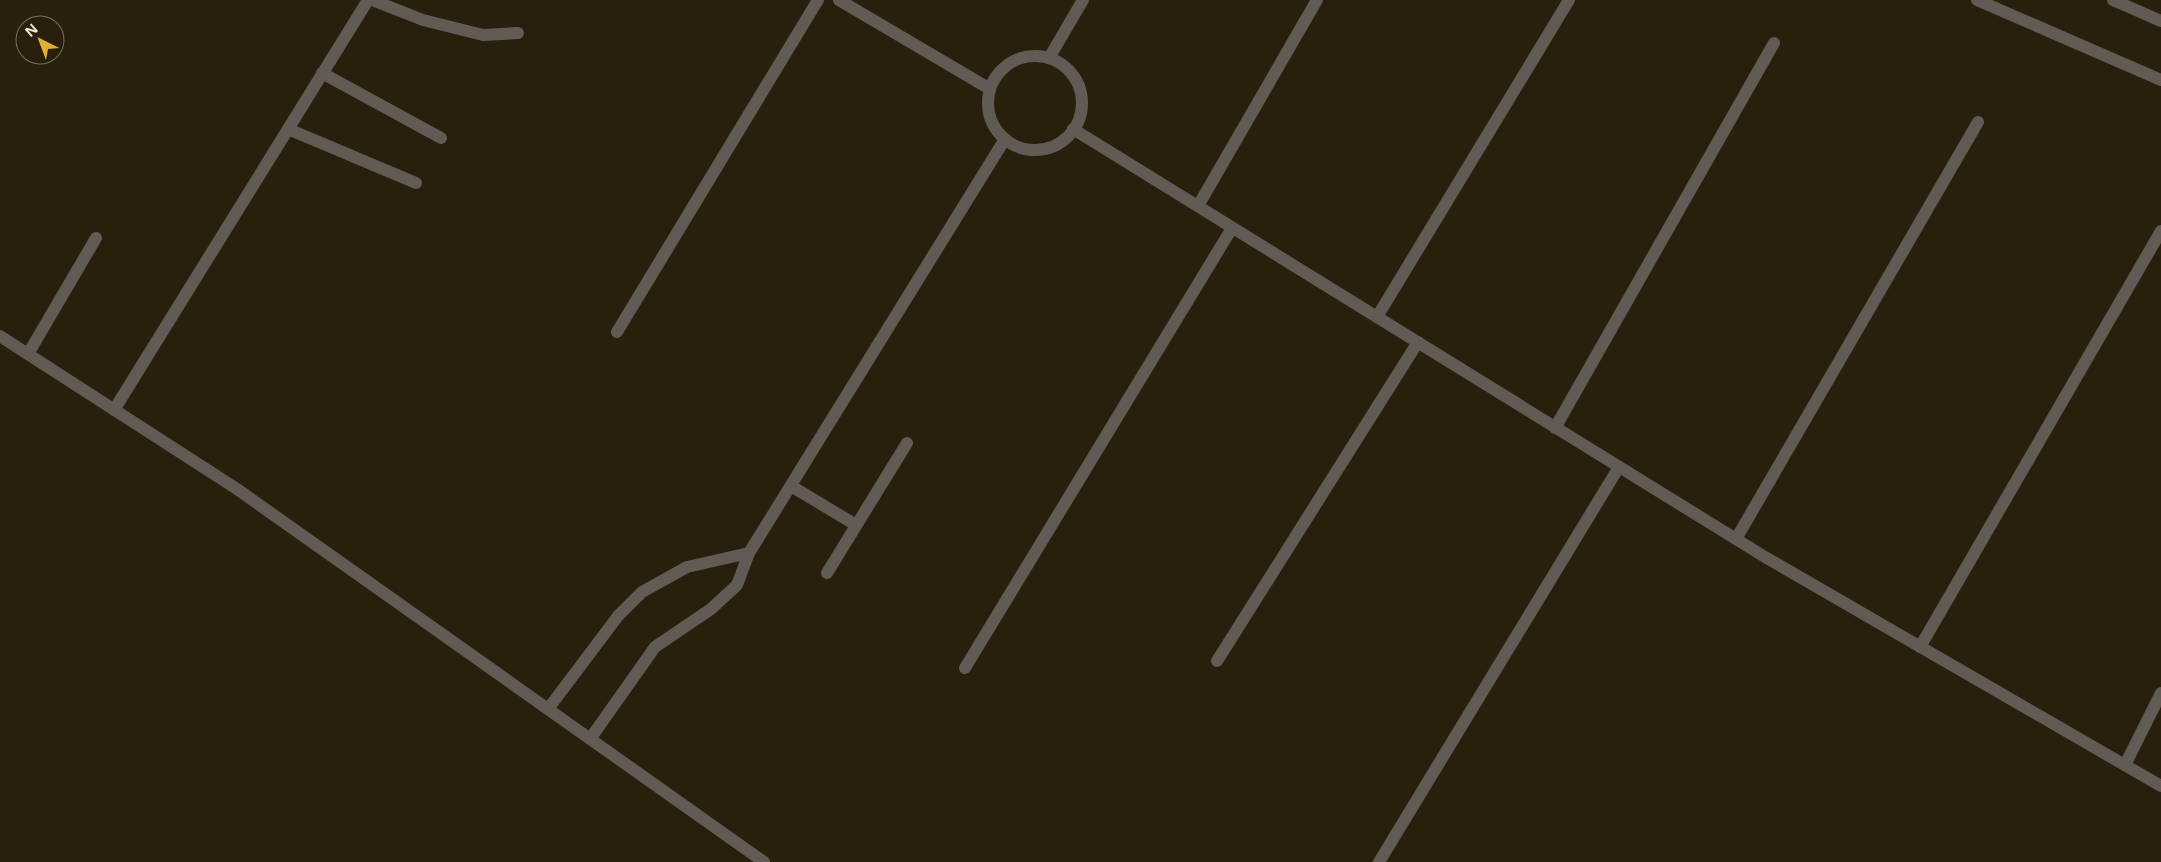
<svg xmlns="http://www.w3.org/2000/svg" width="2161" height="862" viewBox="0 0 2161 862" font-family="'Open Sans',sans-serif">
	<rect width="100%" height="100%" fill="#281f0d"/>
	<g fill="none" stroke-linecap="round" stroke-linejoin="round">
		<g stroke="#625a54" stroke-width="12">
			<path d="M372,0L423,20L483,35L518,33"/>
			<path d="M839,0L990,89"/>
			<path d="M1977,0L2161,80"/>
			<path d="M2113,0L2161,21"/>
			<circle cx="1035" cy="103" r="47"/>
			<path d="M1049,58L1083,0"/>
			<path d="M322,73L441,138"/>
			<path d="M288,129L416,183"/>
			<path d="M1073,129L1765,557L2161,786"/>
			<path d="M1198,206L1317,0"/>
			<path d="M1377,317L1569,0"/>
			<path d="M617,332L818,0"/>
			<path d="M0,336L237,489L764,862"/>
			<path d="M28,354L96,238"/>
			<path d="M114,410L368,0"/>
			<path d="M1555,428L1774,43"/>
			<path d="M791,486L856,525"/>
			<path d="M1736,539L1978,122"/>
			<path d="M749,553L1005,139"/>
			<path d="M827,573L907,443"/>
			<path d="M1920,647L2161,231"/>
			<path d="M1217,661L1418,342"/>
			<path d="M965,668L1232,228"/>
			<path d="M548,709L618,616L642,592L687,567L749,553L737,585L711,609L655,647L590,739"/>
			<path d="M2125,765L2161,693"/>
			<path d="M1379,862L1619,467"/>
		</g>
	</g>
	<g transform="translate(40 40) rotate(318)"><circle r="24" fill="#281f0d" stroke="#776f60"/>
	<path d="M0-4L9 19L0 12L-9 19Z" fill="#dfb034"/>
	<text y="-8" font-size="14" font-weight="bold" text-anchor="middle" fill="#ede7dc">N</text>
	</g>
</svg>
